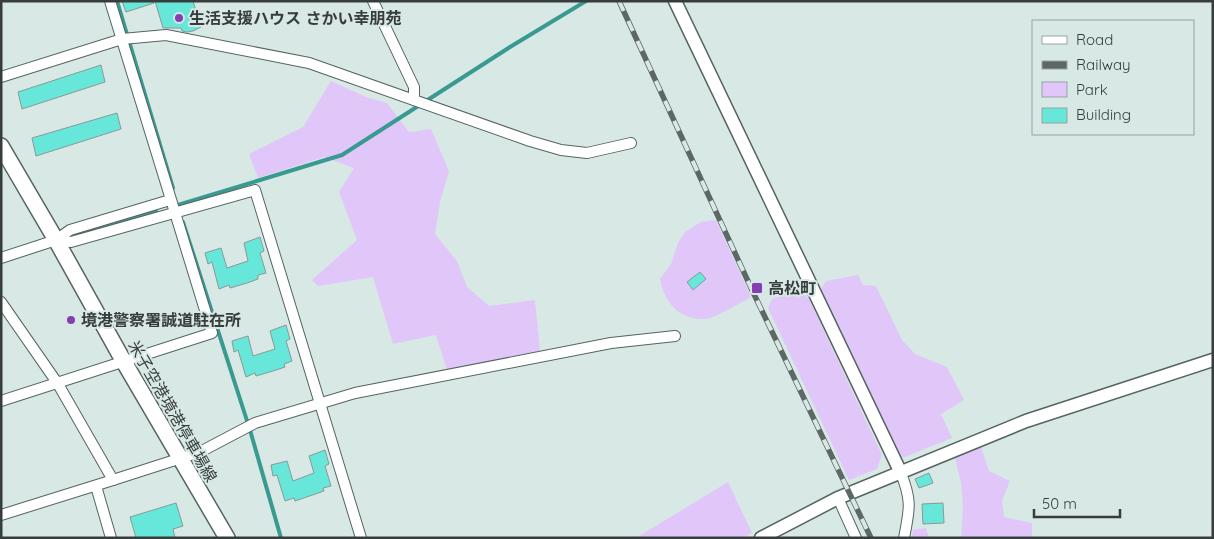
<svg xmlns="http://www.w3.org/2000/svg" width="1214" height="539" viewBox="0 0 1214 539" font-family="Quicksand,'Noto Sans JP',sans-serif">
	<rect width="100%" height="100%" fill="#d7e8e5"/>
	<g fill="#e1c7f9">
		<path d="M331,81L366,97L387,103L409,132L431,129L449,171L440,202L435,234L457,261L467,287L489,306L535,300L540,351L447,370L436,335L393,344L373,277L318,286L312,280L357,240L339,192L354,168L324,157L258,178L249,154L303,127Z"/>
		<path d="M716,220L751,297C742,302 713,319 705,319C679,320 664,302 660,279L671,264L678,243L685,232L701,222Z"/>
		<path d="M858,275L863,285L876,286L902,340L915,354L947,367L964,400L941,414L952,438L905,457H901L820,291L826,281Z"/>
		<path d="M800,290L809,299L882,455L877,469L849,480L768,308L772,299Z"/>
		<path d="M981,447L989,471L1010,481L1002,501L1004,517L1032,523V538H961L963,507L961,483L955,458Z"/>
		<path d="M728,482L752,533L741,538H636Z"/>
		<path d="M926,528L929,538H911L913,530Z"/>
	</g>
	<g fill="none" stroke-linecap="round" stroke-linejoin="round">
		<g stroke="#389a91" stroke-width="4">
			<path d="M117,1L173,188"/>
			<path d="M178,205L342,155L510,47L586,1"/>
			<path d="M183,222L250,430L281,538"/>
			<path d="M77,234L156,211"/>
		</g>
	</g>
	<g fill="#67e7da" stroke="#8a9997">
		<path d="M122,1H153L154,3L126,12Z"/>
		<path d="M155,1H193L201,27L193,31L187,32L182,31L181,28H163Z"/>
		<path d="M101,65L105,82L22,109L18,92Z"/>
		<path d="M117,113L121,129L36,156L32,138Z"/>
		<path d="M260,237L264,251L260,253L266,273L258,275V279L247,283L230,288L229,285L219,289L212,262L208,264L205,253L221,248L227,268L248,261L244,243Z"/>
		<path d="M700,272L706,279L693,290L687,282Z"/>
		<path d="M286,325L290,339L286,341L292,361L284,364L285,367L273,371L256,376L255,373L246,377L238,350L234,352L232,341L248,336L253,356L275,349L270,331Z"/>
		<path d="M325,450L329,464L325,466L331,486L323,488L324,491L295,501L294,498L285,501L277,475L273,476L271,465L287,461L293,481L314,473L309,456Z"/>
		<path d="M929,473L933,483L919,488L915,479Z"/>
		<path d="M176,503L183,526L173,529L175,538H136L130,517Z"/>
		<path d="M943,503L944,523L923,524L922,504Z"/>
	</g>
	<g fill="none" stroke-linecap="round" stroke-linejoin="round">
		<defs>
			<g id="minor">
				<path d="M373,1L414,87V100"/>
				<path d="M1,77L122,39L166,35L309,63L530,141L561,150L587,153L631,143"/>
				<path d="M56,240L71,242L255,190L361,538"/>
				<path d="M1,258L56,240L70,230L170,200"/>
				<path d="M1,302L58,384L113,480L1,515"/>
				<path d="M1,401L212,333L110,1"/>
				<path d="M900,471C912,500 910,508 904,538"/>
				<path d="M113,480L200,452L255,423L355,393L611,343L675,336"/>
				<path d="M96,486L111,538"/>
				<path d="M838,498L856,538"/>
			</g>
			<g id="tertiary">
				<path d="M675,1L900,471"/>
				<path d="M761,538L838,498L1026,421L1213,360"/>
			</g>
			<path id="secondary" d="M1,146L56,240L124,362L227,538"/>
		</defs>
		<use href="#minor" stroke="#556462" stroke-width="12"/>
		<use href="#tertiary" stroke="#556462" stroke-width="15"/>
		<use href="#secondary" stroke="#556462" stroke-width="18"/>
		<use href="#minor" stroke="#fff" stroke-width="10"/>
		<use href="#tertiary" stroke="#fff" stroke-width="12"/>
		<use href="#secondary" stroke="#fff" stroke-width="15"/>
		<defs>
			<path id="rail" d="M619,1L752,290L871,538"/>
		</defs>
		<use href="#rail" stroke="#5d6765" stroke-width="5.5"/>
		<use href="#rail" stroke="#d7e8e5" stroke-width="4" stroke-dasharray="11" stroke-linecap="butt"/>
	</g>
	<g fill="#833fb3" stroke="#d7e8e5" stroke-width="2">
		<circle cx="179" cy="18" r="5"/>
		<rect x="751" y="282" width="12" height="12" rx="2.5"/>
		<circle cx="71" cy="320" r="5"/>
	</g>
	<g text-anchor="middle" stroke-width="4" stroke-linejoin="round" paint-order="stroke">
		<g font-size="16" font-weight="bold" fill="#363d3c" stroke="#d7e8e5" text-anchor="start">
			<text x="189" y="24">生活支援ハウス さかい幸朋苑</text>
			<text x="768" y="294">高松町</text>
			<text x="81" y="326">境港警察署誠道駐在所</text>
		</g>
		<g font-size="16" fill="#363d3c" stroke="#d7e8e5">
			<text transform="translate(173 411) rotate(60)" y="6">米子空港境港停車場線</text>
		</g>
	</g>
	<rect width="1214" height="539" fill="none" stroke="#363d3c" stroke-width="5"/>
	<rect x="1032" y="20" width="162" height="115" fill="#d7e8e5" stroke="#97a4a1"/>
	<rect x="1042" y="36" width="25" height="8" fill="#ffffff" stroke="#97a4a1"/>
	<text x="1076" y="45" font-size="15" fill="#363d3c">Road</text>
	<rect x="1042" y="61" width="25" height="8" fill="#5d6765" stroke="#97a4a1"/>
	<text x="1076" y="70" font-size="15" fill="#363d3c">Railway</text>
	<rect x="1042" y="82" width="25" height="15" fill="#e1c7f9" stroke="#97a4a1"/>
	<text x="1076" y="95" font-size="15" fill="#363d3c">Park</text>
	<rect x="1042" y="108" width="25" height="15" fill="#67e7da" stroke="#97a4a1"/>
	<text x="1076" y="120" font-size="15" fill="#363d3c">Building</text>
	<path d="M1034 509v8h86v-8" fill="none" stroke="#363d3c" stroke-width="2.5"/>
	<text x="1042" y="509" font-size="15" fill="#363d3c" stroke="#d7e8e5" stroke-width="4" paint-order="stroke">50 m</text>
</svg>
